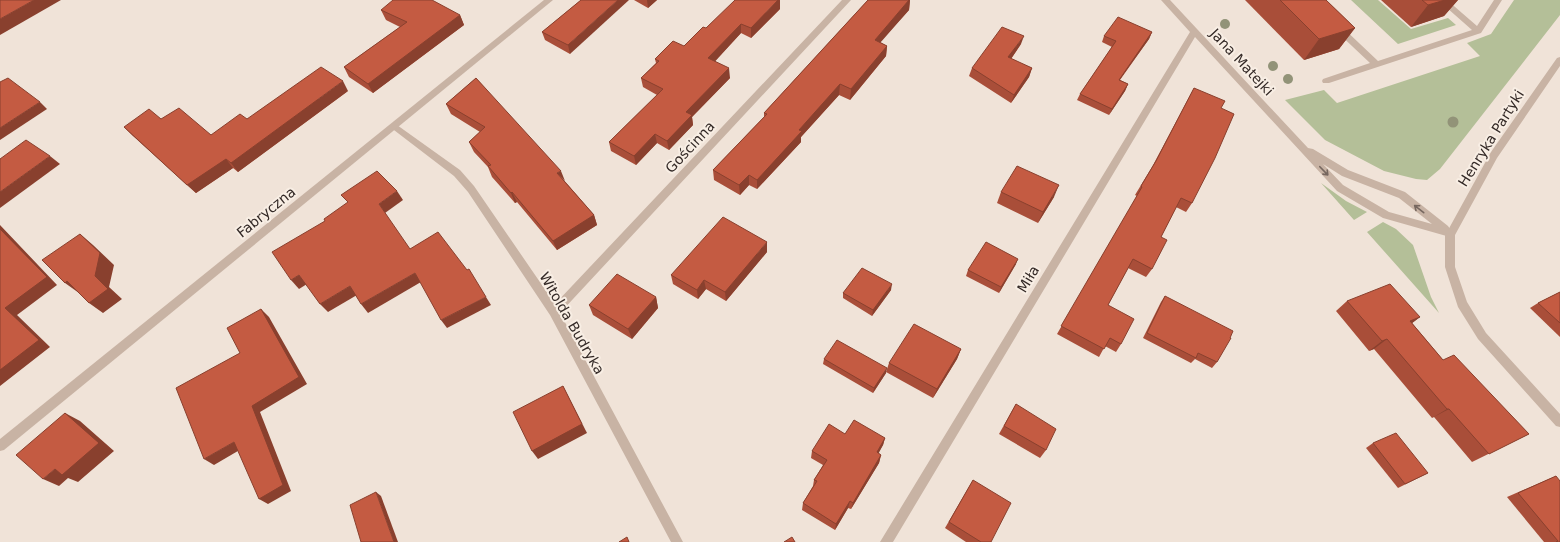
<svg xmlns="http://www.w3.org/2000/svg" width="1560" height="542" viewBox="0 0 1560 542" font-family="'DejaVu Sans',sans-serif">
	<rect width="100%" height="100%" fill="#f0e3d8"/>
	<g fill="#b4bf98">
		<path d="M1351,0H1378L1411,29L1448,18L1456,25L1398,44Z"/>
		<path d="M1514,0H1560V15L1440,169L1427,180L1416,179L1384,171L1325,140L1285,100L1324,90L1337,103L1480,56L1467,43L1491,34Z"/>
		<path d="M1321,183L1346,201L1367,212L1354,220Z"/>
		<path d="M1383,222L1396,229L1413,245L1431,297L1439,313L1367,232Z"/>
	</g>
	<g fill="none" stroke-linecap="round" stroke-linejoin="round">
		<path fill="#c8b3a4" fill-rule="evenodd" d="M1438,0H1447L1477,26L1494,0H1502L1481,33L1329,83H1323L1322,81L1323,79L1370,63L1335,30L1334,28L1335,26H1341L1378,61L1472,30Z"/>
		<g fill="#c8b3a4" fill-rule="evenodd">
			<path d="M842,0H851L560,313L683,542H671L550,315L468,192L454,176L390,127L394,124L397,125L460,170L474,186L555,304Z"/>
			<path d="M1161,0H1170L1308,148L1313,149L1348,170L1405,192L1448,226L1450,229L1453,230L1455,233L1453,236L1450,237L1383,218L1337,191L1195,37L893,542H880L1190,32ZM1323,164L1342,176L1399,198L1432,224L1389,212L1343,185Z"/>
		</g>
		<g fill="#c8b3a4" fill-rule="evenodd">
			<path d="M544,0H553L4,450L0,451V439Z"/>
			<path d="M1560,57V66L1497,158L1455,235V267L1467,302L1486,333L1560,414V427L1556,426L1478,339L1458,307L1445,267V235L1447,232L1491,152L1557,58Z"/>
		</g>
	</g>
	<g fill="#929378">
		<circle cx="1225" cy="24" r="5"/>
		<circle cx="1273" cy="66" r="5"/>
		<circle cx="1288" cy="79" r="5"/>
		<circle cx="1453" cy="122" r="5.5"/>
	</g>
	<g fill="#a94e39">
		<path d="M581,0L570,54L545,40L542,32Z"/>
		<path d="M634,0H657L648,8Z"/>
		<path d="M868,0H910L909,10L880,42L887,46L886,56L850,100L839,95L801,137V142L757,189L749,185L740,195L714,180L713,170L764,117V113Z"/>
		<path d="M1245,0H1326L1355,28L1339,49L1304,60Z"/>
		<path d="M1381,0H1458L1444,16L1411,27Z"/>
		<path d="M780,9L751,38L741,33L715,61L730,78L692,117L693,125L669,150L657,143L636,165L611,151L609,142L657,95L643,87L641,78L656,63L655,59L684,46L706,28Z"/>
		<path d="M381,10L460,15L464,25L373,93L349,77L344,67L400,27L386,20Z"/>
		<path d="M1152,32L1149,39L1120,80L1128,84L1125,91L1109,115L1077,100L1080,94L1112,47L1102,42L1104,36Z"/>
		<path d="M1021,44L1011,59L1032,68L1029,77L1011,103L969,76L972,68Z"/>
		<path d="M476,78L594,215L597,225L557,250L517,202L515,203L492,177L488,167L474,152L469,142L480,132L451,114L446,104Z"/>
		<path d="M1194,88L1221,108L1192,203L1186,212L1176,207L1161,237L1152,269L1146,277L1128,268L1108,305L1121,344L1116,352L1105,346L1099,357L1057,334L1137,196L1135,195L1152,167Z"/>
		<path d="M348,91L238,172L233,168L196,193L133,136L124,127L161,119L211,135L247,119Z"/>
		<path d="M1001,192L1054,197L1038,223L997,203Z"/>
		<path d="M767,252L726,301L706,289L698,299L673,284L671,275Z"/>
		<path d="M1016,264L999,293L966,276L968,270Z"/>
		<path d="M891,290L872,316L843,298V293Z"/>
		<path d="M1560,292V337L1530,308L1538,303Z"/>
		<path d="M1165,296L1217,362L1212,368L1195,359L1191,363L1143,338L1161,302Z"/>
		<path d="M656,297L658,308L632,339L593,315L589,305Z"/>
		<path d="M1347,301L1420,317L1412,323L1443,360L1529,434L1472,462L1434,417L1432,418L1374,349L1369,351L1336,311Z"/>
		<path d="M961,349L957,359L933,398L886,372L889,363Z"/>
		<path d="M824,359L886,373L873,393L823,364Z"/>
		<path d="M1016,404L1046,450L1040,458L999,434Z"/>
		<path d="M845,434L885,438L883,445L878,453L881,455L879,463L851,509L848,508L835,530L802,510L803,503L813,486L814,480L823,465L811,458L812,451Z"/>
		<path d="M1373,443L1428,473L1398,488L1366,448Z"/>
		<path d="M1556,476L1560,542H1544L1507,497Z"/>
		<path d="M973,480L991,542H966L945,528Z"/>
	</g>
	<g fill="#89402e">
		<path d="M34,0H61L0,35V19Z"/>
		<path d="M618,0H629L570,54L568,45Z"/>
		<path d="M647,0H657L648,8Z"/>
		<path d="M778,0H780V9L751,38V28Z"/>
		<path d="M909,0H910L909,10L873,51L875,40Z"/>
		<path d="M1445,0H1458L1444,16L1411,27L1428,5Z"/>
		<path d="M460,15L464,25L373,93L368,84Z"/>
		<path d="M741,24V33L709,68L708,58Z"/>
		<path d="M1355,28L1339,49L1304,60L1319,39Z"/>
		<path d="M1152,32L1149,39L1115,86L1119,80Z"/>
		<path d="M1024,36L1021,44L1006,66L1008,57Z"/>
		<path d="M887,46L886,56L850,100L851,89Z"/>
		<path d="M729,68L730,78L692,117L693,125L669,150L667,141L686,112Z"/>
		<path d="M1032,68L1029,77L1011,103L1014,95Z"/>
		<path d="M343,81L348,91L238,172L231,163Z"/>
		<path d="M840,84L839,95L801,137V142L757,189V180L799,130Z"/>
		<path d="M1128,84L1125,91L1109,115L1112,109Z"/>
		<path d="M40,102L47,109L0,140V128Z"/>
		<path d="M655,134L657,143L636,165L634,156Z"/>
		<path d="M50,156L60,164L0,208V192Z"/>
		<path d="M226,159L233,168L196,193L187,185Z"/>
		<path d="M561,171L565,181L557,173Z"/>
		<path d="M749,175V185L740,195L739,185Z"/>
		<path d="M1059,185L1054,197L1038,223L1043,212Z"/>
		<path d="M397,191L403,200L385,213L379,204Z"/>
		<path d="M512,192L517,202L515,203L511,193Z"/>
		<path d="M594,215L597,225L557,250L553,241Z"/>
		<path d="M0,225L57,285L17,315L50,347L0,386Z"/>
		<path d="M80,234L93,245L114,265L109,287L122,299L103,313L89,303L95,276Z"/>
		<path d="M767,242V252L726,301L725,292Z"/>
		<path d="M1018,259L1016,264L999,293L1001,287Z"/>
		<path d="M415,273L421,282L368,313L361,304Z"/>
		<path d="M299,275L307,284L299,289L291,280Z"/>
		<path d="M704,280L706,289L698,299L697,290Z"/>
		<path d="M67,281L79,293L65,283Z"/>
		<path d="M892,284L891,290L872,316L873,310Z"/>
		<path d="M350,286L357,295L328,312L320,304Z"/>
		<path d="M486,297L491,305L447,328L441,320Z"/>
		<path d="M656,297L658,308L632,339L628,329Z"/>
		<path d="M261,309L269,317L307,384L260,412L291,491L268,504L259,499L252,406Z"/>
		<path d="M1420,317L1407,327L1410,321Z"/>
		<path d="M1387,339L1374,349L1369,351L1382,341Z"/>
		<path d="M961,349L957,359L933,398L937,389Z"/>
		<path d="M887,368L886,373L873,393L874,388Z"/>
		<path d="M563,386L587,433L538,459L532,451Z"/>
		<path d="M1447,409H1449L1432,418Z"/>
		<path d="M65,413L80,421L114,451L78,482L68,478L59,486L43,479L55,469Z"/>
		<path d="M885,438L883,445L875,460L877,452Z"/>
		<path d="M234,442L243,448L214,465L204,459Z"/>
		<path d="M881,455L879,463L851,509L853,503Z"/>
		<path d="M376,492L381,496L398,542H394Z"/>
		<path d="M850,501L848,508L835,530L836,524Z"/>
	</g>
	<g fill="#c45b42" stroke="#89402e">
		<path d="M0,0H34L0,19Z"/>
		<path d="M393,0H432L460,15L368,84L344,67L407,22L381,10Z"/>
		<path d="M581,0H618L568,45L542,32Z"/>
		<path d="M735,0H778L751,28L741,24L708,58L729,68L686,112L692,115L667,141L655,134L634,156L609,142L663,89L641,78L659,61L655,59L673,41L684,46L703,27L706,28Z"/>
		<path d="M868,0H909L875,40L887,46L851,89L840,84L799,130L802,131L757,180L749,175L739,185L713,170L767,114L764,113Z"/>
		<path d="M1280,0H1326L1355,28L1319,39Z"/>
		<path d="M1422,0H1445L1428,5Z"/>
		<path d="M1118,17L1152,32L1119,80L1128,84L1112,109L1080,94L1116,41L1104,36Z"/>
		<path d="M1002,27L1024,36L1008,57L1032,68L1014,95L972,68Z"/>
		<path d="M321,67L343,81L231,163L226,159L187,185L124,127L149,109L161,119L179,108L211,135L240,114L247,119Z"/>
		<path d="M8,78L40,102L0,128V82Z"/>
		<path d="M476,78L561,171L557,173L594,215L553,241L512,192L511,193L488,166L491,165L469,142L485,127L446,104Z"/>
		<path d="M1194,88L1225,101L1221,108L1234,114L1215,158L1192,203L1181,198L1161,237L1167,240L1152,269L1133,259L1108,305L1134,319L1121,344L1110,338L1104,349L1061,326L1142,187L1141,186L1156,161Z"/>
		<path d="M26,140L50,156L0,192V159Z"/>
		<path d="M1017,166L1059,185L1043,212L1001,192Z"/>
		<path d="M377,171L397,191L379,204L410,249L438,232L467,270L469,269L486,297L441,320L415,273L361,304L350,286L320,304L299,275L291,280L272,252L325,221L324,219L348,202L341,195Z"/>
		<path d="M723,217L767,242L725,292L704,280L697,290L671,275Z"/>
		<path d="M0,229L47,277L5,308L39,340L0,370Z"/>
		<path d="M80,234L100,253L95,276L108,289L89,303L67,281L65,283L42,260Z"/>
		<path d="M986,242L1018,259L1001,287L968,270Z"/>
		<path d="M862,268L892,284L873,310L843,293Z"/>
		<path d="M617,274L656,297L628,329L589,305Z"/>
		<path d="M1390,284L1420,317L1410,321L1443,360L1454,355L1529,434L1489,454L1449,409H1447L1387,339L1382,341L1347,301Z"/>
		<path d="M1560,292V323L1538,303Z"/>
		<path d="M1165,296L1233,331L1230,338H1231L1217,362L1198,353L1196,358L1147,333Z"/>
		<path d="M261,309L299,377L252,406L283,485L259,499L234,442L204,459L176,388L240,353L227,328Z"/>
		<path d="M914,324L961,349L937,389L889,363Z"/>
		<path d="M837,340L887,368L874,388L824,359Z"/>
		<path d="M563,386L582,424L532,451L513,412Z"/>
		<path d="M1016,404L1056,429L1046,450L1004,426Z"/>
		<path d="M65,413L99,443L62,475L55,469L43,479L16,455Z"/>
		<path d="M854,420L885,438L877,452L881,455L853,503L850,501L836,524L803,503L817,481L814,480L827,460L812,451L829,424L845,434Z"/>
		<path d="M1396,433L1428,473L1405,484L1373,443Z"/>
		<path d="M1556,476L1560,481V542H1556L1558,541L1518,493Z"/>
		<path d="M973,480L1011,503L991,542H981L949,522Z"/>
		<path d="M376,492L394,542H361L350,505Z"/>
		<path d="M627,537L629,542H619Z"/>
		<path d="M792,537L795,542H784Z"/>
	</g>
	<defs><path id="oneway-shaft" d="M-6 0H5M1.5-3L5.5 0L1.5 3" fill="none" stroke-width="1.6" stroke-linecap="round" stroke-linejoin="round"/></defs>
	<g stroke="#76675f">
		<use href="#oneway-shaft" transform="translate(1324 171) rotate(46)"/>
		<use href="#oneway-shaft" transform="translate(1419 209) rotate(-142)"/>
	</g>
	<g text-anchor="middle" stroke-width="4" stroke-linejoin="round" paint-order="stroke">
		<g font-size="14" fill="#332926" stroke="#f8eee4">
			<text transform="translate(1242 62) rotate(47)" y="5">Jana Matejki</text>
			<text transform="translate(1491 138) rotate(-58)" y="5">Henryka Partyki</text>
			<text transform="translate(690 147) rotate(-47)" y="5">Gościnna</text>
			<text transform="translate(266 212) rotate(-39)" y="5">Fabryczna</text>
			<text transform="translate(1028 279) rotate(-59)" y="5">Miła</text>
			<text transform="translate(572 323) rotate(60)" y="5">Witolda Budryka</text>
		</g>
	</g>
</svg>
